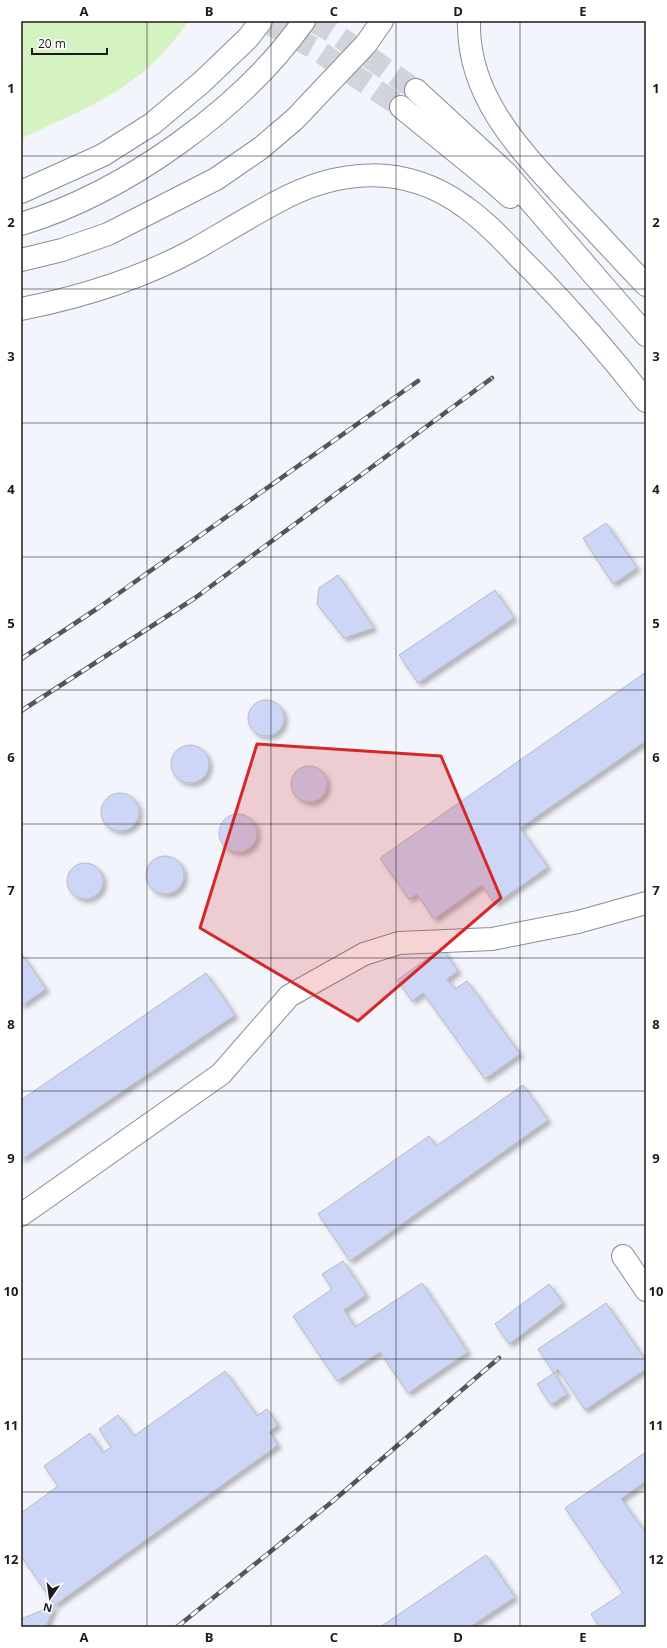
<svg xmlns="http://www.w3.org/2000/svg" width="667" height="1648" viewBox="0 0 667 1648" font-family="'Open Sans',sans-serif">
	<defs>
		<filter id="shadow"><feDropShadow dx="3.5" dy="3.5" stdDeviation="2" flood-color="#0004"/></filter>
	</defs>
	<rect width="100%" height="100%" fill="#f3f5fd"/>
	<path fill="#d4f3c0" d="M21,21H188C143,89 91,105 21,139Z"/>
	<g fill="#cdd6f7" stroke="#b8bac1" filter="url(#shadow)">
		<path d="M606,523L637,568L613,584L583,538Z"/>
		<path d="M338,575L374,628L344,638L317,604L319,588Z"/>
		<path d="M495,590L514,618L418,683L399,655Z"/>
		<path d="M646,672V741L520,828L548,867L495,904L482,885L434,919L417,894L409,899L380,858Z"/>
		<circle cx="266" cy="718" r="18"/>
		<circle cx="190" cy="764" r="19"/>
		<circle cx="309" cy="784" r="18"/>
		<circle cx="120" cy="812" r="19"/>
		<circle cx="238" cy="833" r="19"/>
		<circle cx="165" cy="875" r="19"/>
		<circle cx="85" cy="881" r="18"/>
		<path d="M442,948L458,971L447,979L455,989L467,981L520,1054L485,1079L423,993L412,1001L397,980Z"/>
		<path d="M21,953L46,989L21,1006Z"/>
		<path d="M206,973L235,1015L21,1160V1100Z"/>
		<path d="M523,1085L548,1120L350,1261L318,1214L429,1136L436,1146Z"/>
		<path d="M343,1261L366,1295L344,1310L355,1327L422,1283L468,1352L408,1393L380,1352L337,1381L293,1316L332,1289L322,1274Z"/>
		<path d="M549,1284L563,1303L509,1344L495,1324Z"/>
		<path d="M606,1303L646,1361V1369L585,1410L558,1369L554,1373L538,1349Z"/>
		<path d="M225,1371L257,1416L267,1409L278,1425L269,1432L278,1445L55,1605L21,1556V1513L58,1486L44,1466L90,1433L103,1453L111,1447L99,1429L118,1415L134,1436Z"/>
		<path d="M554,1373L567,1394L551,1405L537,1384Z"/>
		<path d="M646,1452V1481L621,1499L646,1533V1627H600L591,1614L623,1593L565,1508Z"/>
		<path d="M486,1555L515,1597L470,1627H380Z"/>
		<path d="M55,1605L46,1627H21V1619Z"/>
	</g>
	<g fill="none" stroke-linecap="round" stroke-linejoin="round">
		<g stroke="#d2d4db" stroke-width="22" stroke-dasharray="22 11" stroke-linecap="butt">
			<path d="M264,21L317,50L401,107"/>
			<path d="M312,21L331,31L416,90"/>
		</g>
		<defs>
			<g id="minor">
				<path d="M21,1215L221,1074L289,996L364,954L399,943L492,939L578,922L646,903"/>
				<path d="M623,1256L646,1290"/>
			</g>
			<path id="major" d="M594,275L646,335"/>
			<g id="highway">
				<path d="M469,21C467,97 521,151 569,203C595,230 620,258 646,285"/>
				<path d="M416,90L506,173L594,275"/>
				<path d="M401,107L493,182L510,197"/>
				<path d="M21,192L103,155L152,124L202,82L248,38L261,21"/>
				<path d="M21,224C124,193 242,109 304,21"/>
				<path d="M21,260L62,250L108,234L216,179L261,148L295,119L366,44L382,21"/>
				<path d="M21,309C82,297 143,278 197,248C223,233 249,217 275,203C338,168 405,163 465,207C491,225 511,250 533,271C573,312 611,356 646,401"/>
			</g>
		</defs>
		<use href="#minor" stroke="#8b8d94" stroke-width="24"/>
		<use href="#major" stroke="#8b8d94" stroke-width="24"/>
		<use href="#highway" stroke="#8b8d94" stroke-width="24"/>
		<use href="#minor" stroke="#fff" stroke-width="22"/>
		<use href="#major" stroke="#fff" stroke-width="22"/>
		<use href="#highway" stroke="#fff" stroke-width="22"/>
		<defs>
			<g id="rail">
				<path d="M21,659L98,608L418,381"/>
				<path d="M21,711L195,598L492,378"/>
				<path d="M177,1627L333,1501L499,1358"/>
			</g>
		</defs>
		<use href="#rail" stroke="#55565a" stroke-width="4.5"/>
		<use href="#rail" stroke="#fff" stroke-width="3" stroke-dasharray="9" stroke-linecap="butt"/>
	</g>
	<path fill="#d62828" fill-opacity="0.2" stroke="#d62828" stroke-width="3" stroke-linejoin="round" d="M257,744L441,756L501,898L358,1021L200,928Z"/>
	<path fill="none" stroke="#1a1a1d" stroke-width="1" stroke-opacity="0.55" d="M147,21V1627M271,21V1627M396,21V1627M520,21V1627M21,156H646M21,289H646M21,423H646M21,557H646M21,690H646M21,824H646M21,958H646M21,1091H646M21,1225H646M21,1359H646M21,1492H646"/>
	<rect width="667" height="1648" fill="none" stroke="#ffffff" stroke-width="44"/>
	<g transform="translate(50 1598) rotate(193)" stroke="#ffffff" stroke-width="3" paint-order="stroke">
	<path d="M0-3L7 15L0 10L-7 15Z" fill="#1a1a1d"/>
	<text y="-6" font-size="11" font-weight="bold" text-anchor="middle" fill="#1a1a1d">N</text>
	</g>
	<path d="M32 48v6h75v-6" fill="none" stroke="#1a1a1d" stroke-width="2"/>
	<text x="38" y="48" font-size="12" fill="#1a1a1d" stroke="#ffffff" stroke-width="3" paint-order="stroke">20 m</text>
	<rect x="22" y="22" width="623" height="1604" fill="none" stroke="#1a1a1d" stroke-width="1.5"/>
	<g font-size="13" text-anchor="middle" font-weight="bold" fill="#1a1a1d">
		<text x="84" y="16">A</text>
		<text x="209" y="16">B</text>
		<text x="334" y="16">C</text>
		<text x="458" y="16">D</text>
		<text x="583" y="16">E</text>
		<text x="11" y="93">1</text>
		<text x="656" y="93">1</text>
		<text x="11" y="227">2</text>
		<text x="656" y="227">2</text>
		<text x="11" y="361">3</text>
		<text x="656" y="361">3</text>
		<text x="11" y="494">4</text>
		<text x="656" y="494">4</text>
		<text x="11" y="628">5</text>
		<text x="656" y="628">5</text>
		<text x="11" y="762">6</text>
		<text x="656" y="762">6</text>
		<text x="11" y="895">7</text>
		<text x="656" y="895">7</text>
		<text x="11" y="1029">8</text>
		<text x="656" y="1029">8</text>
		<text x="11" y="1163">9</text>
		<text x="656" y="1163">9</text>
		<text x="11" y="1296">10</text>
		<text x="656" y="1296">10</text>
		<text x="11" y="1430">11</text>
		<text x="656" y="1430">11</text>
		<text x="11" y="1564">12</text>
		<text x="656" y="1564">12</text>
		<text x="84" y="1642">A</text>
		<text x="209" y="1642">B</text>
		<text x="334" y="1642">C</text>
		<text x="458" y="1642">D</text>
		<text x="583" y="1642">E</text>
	</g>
</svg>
